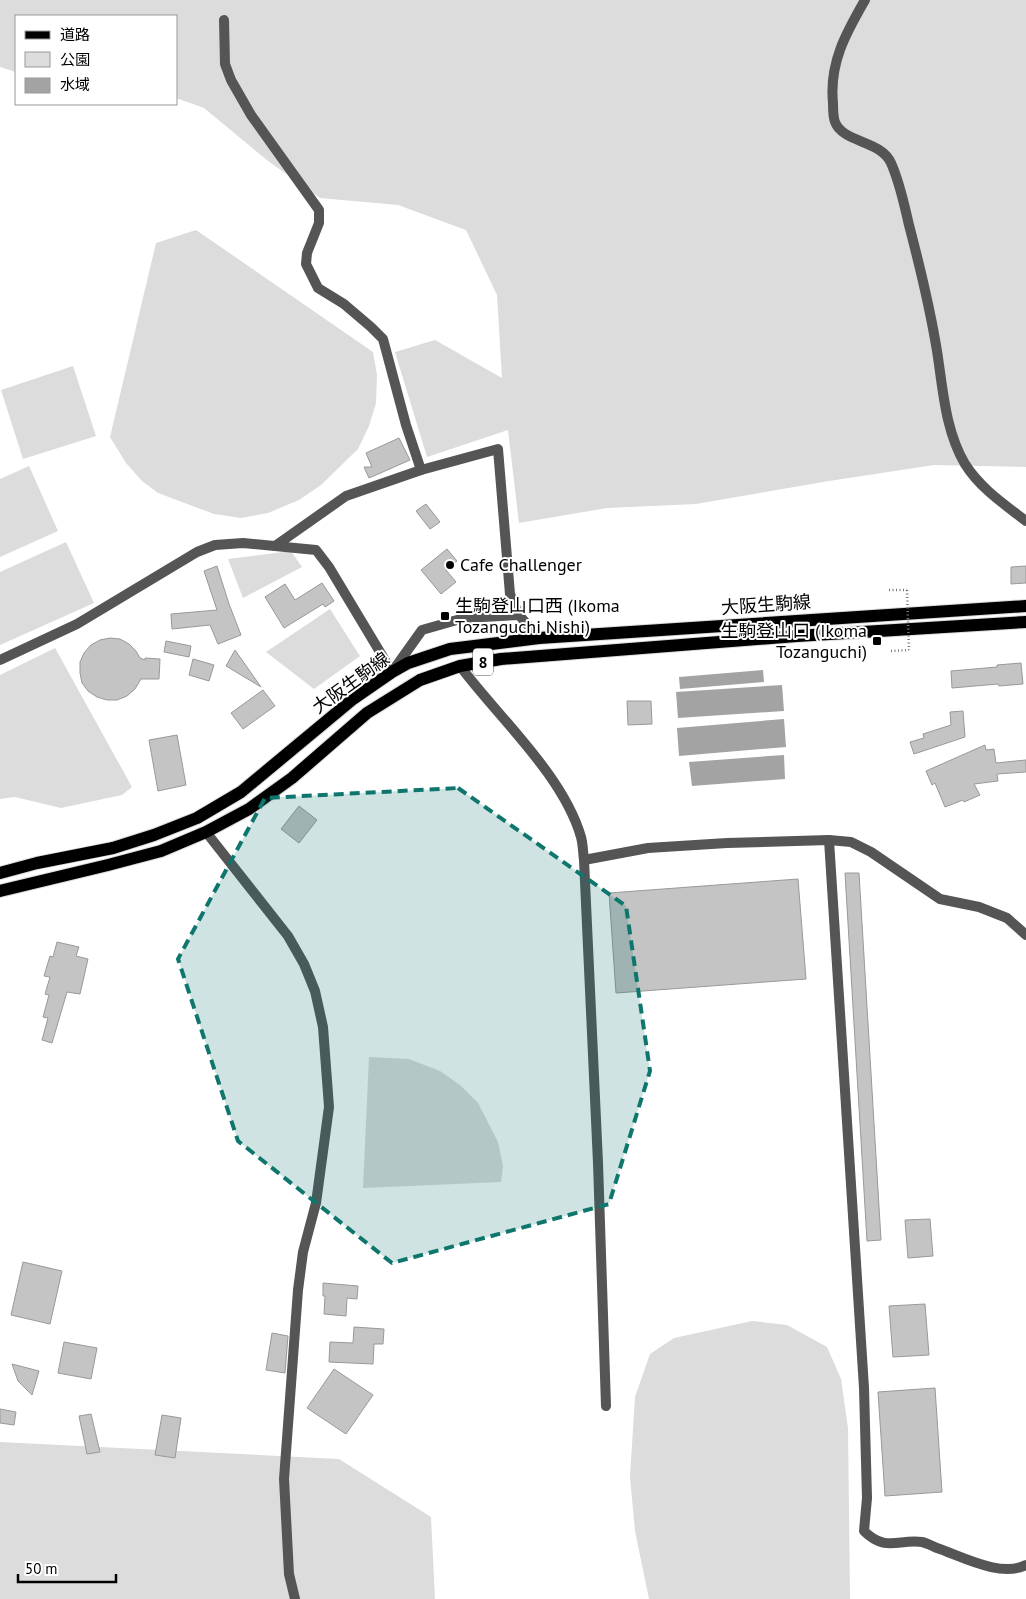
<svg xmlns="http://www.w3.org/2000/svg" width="1026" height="1599" viewBox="0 0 1026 1599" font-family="'PT Sans','Noto Sans JP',sans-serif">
	<rect width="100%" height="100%" fill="#fff"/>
	<g fill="#dcdcdc">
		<path d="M0,0H1026V467L934,465L829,481L696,504L607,508L519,523L508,430L427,457L395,352L435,340L502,378L497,295L466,230L398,205L320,198L268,161L204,108L176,98V16H16V72L0,67Z"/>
		<path d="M196,230L373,352L377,375L376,403L369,426L358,449L321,485L299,500L268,513L241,518L214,514L158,493L142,481L126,463L110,437L156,243Z"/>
		<path d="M73,366L96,436L23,459L1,390Z"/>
		<path d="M29,466L58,531L0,557V479Z"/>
		<path d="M66,542L94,603L0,645V572Z"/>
		<path d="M291,551L302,567L243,598L228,559Z"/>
		<path d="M330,609L360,656L314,689L266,652Z"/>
		<path d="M55,648L132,787L122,795L61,808L15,797L0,799V675Z"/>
		<path d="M369,1057L409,1059L440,1071L460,1085L478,1103L498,1142L503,1166L501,1182L363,1188Z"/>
		<path d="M752,1321L787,1325L827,1347L841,1379L848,1428L850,1599H649L635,1531L630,1477L635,1397L650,1354L674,1338Z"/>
		<path d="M0,1442L339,1459L431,1517L435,1599H0Z"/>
	</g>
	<g fill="#a3a3a3">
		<path d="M763,670L764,682L680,689L679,677Z"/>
		<path d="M782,685L784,711L678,718L676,692Z"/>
		<path d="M784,719L786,747L679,756L677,728Z"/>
		<path d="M784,755L785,779L692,786L689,762Z"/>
	</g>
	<g fill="#c4c4c4" stroke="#999">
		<path d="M399,438L410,460L369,478L364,467H372L366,453Z"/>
		<path d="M426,504L440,522L430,529L416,511Z"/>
		<path d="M447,549L457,561L446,570L456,582L441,594L421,570Z"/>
		<path d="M217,566L229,604L241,635L218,644L210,625L172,629L171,614L217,610L204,571Z"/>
		<path d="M1026,566V583L1011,584V567Z"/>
		<path d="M322,583L334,601L325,607L323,604L284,628L265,597L285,584L295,600Z"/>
		<path d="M110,638L120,639L129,644L136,651L140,658L145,660V658L160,659L159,679H141L135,689L127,696L117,700H107L97,697L88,691L82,683L80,673V662L84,653L91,645L100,640Z"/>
		<path d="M166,641L191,646L189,657L164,652Z"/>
		<path d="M235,650L261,687L226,666Z"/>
		<path d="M193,659L214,665L209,681L189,675Z"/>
		<path d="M1021,663L1023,684L999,686L998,684L952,688L951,671L997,667V665Z"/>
		<path d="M263,690L275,706L243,729L231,713Z"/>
		<path d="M627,701H651L652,724L628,725Z"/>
		<path d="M963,711L965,737L914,754L910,742L924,738L923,734L951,725L950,712Z"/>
		<path d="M177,735L186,785L158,791L149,740Z"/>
		<path d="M985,745L986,750L994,749L996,763L1026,760V772L997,774L998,781L974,784L980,795L964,802L963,800L945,807L935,783L932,785L926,771Z"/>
		<path d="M299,806L317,820L299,843L281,829Z"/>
		<path d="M845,873H859L881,1240L867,1241Z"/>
		<path d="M798,879L806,979L616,993L609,893Z"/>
		<path d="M57,942L79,947L76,956L88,959L80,994L67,992L52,1043L42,1040L48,1018L43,1017L49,995L45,994L50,977L44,976L50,956L53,957Z"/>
		<path d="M930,1219L933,1256L908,1258L905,1220Z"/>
		<path d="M23,1262L62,1271L50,1324L11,1315Z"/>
		<path d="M323,1283L358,1286L357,1299L347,1298L346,1316L324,1314L325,1296H323Z"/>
		<path d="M925,1304L929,1355L893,1357L889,1306Z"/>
		<path d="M354,1327L384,1329L383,1344H374L373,1364L329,1362L330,1342L353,1343Z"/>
		<path d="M272,1333L288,1336L285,1373L266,1370Z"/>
		<path d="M64,1342L97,1348L91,1379L58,1373Z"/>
		<path d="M12,1364L39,1371L32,1395L18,1381Z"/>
		<path d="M334,1369L373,1395L346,1434L307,1408Z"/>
		<path d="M935,1388L942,1492L885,1496L878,1392Z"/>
		<path d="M0,1409L16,1412L14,1425L0,1423Z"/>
		<path d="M91,1414L100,1452L87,1454L79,1416Z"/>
		<path d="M162,1415L181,1418L175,1458L155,1455Z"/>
	</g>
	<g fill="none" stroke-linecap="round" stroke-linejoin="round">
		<defs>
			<g id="primary">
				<path d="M0,873L37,863L113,848L154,835L197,818L241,792L353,699L392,672L408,663L450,649L539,638L1026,606"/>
				<path d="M0,891L108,865L161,851L206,832L249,809L292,778L367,713L420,680L460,666L501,659L797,636L1026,622"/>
			</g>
		</defs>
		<use href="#primary" stroke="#dbdbdb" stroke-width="14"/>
		<g stroke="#777" stroke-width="2.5" stroke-dasharray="1 2.5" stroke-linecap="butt">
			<path d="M889,590H907"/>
			<path d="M891,651L909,650"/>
		</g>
		<g stroke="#555" stroke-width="10">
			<path d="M865,0C846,33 829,63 833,103C833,108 833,117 835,122C843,143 881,140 891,163C900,183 904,204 909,225C920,267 930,308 937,351C943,389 945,430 965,464C980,488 1004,504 1026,521"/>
			<path d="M224,20L225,64L231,80L251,115L319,210V223L307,253L306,264L318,288L344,304L371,327L383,339L406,425L421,470"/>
			<path d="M275,546L346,496L421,470L498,449L510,594L519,615L539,638"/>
			<path d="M0,660L77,624L197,552L215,545L243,543L316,550L329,567L392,672L422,630L464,618L519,615"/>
			<path d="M460,666C499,718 563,775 581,837C583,844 583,853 584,860L598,1163L606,1406"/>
			<path d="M206,832L288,936L304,964L315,991L323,1027L329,1107L316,1203L303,1252L298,1290L284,1479L289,1574L295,1599"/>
			<path d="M829,840L864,1388L867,1498L864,1531C885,1552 898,1539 922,1542C927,1543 932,1546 937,1548C961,1556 1001,1578 1026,1565"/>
			<path d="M584,860L648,848L727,843L829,840L851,842L871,852L940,899L979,907L1007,918L1026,935"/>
		</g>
		<use href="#primary" stroke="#000" stroke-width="12"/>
		<path stroke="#777" stroke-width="2.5" stroke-dasharray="1 2.5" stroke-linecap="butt" d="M907,590L909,650"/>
	</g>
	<path fill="#0f766e" fill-opacity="0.2" stroke="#0f766e" stroke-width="4" stroke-dasharray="10 6" stroke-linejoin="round" d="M458,788L626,906L650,1071L609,1204L392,1263L238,1141L178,959L265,798Z"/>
	<g fill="#000" stroke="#fff" stroke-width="2">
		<circle cx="450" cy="565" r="5"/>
		<rect x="440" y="611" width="10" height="10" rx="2.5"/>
		<rect x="872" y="636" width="10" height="10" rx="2.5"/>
	</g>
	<g text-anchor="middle" stroke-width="4" stroke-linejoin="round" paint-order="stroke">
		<rect fill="#fff" stroke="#4c4c4c" stroke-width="1" x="473" y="648.5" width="20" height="27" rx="4"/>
		<g font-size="16" font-weight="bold" fill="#000">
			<text x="483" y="668">8</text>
		</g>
		<g font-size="18" fill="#000" stroke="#fff" text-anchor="start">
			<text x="460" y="571">Cafe Challenger</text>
			<text x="455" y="612">生駒登山口西 (Ikoma<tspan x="455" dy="21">Tozanguchi Nishi)</tspan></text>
			<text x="867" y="637" text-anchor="end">生駒登山口 (Ikoma<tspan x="867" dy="21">Tozanguchi)</tspan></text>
		</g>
		<g font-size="18" fill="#000" stroke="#fff">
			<text transform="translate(766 605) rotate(-4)" y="6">大阪生駒線</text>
			<text transform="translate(351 683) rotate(-36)" y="6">大阪生駒線</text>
		</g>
	</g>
	<rect x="15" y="15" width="162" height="90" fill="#ffffff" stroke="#999999"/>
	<rect x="25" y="31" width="25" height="8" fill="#000000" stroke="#999999"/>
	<text x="60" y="40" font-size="15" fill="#000000">道路</text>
	<rect x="25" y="52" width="25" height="15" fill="#dcdcdc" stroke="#999999"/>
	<text x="60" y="65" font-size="15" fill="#000000">公園</text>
	<rect x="25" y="78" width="25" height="15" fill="#a3a3a3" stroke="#999999"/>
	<text x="60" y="90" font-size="15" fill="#000000">水域</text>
	<path d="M18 1574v8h98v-8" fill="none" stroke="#000000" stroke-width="2.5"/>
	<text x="25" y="1574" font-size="15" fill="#000000" stroke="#ffffff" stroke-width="4" paint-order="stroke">50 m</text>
</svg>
